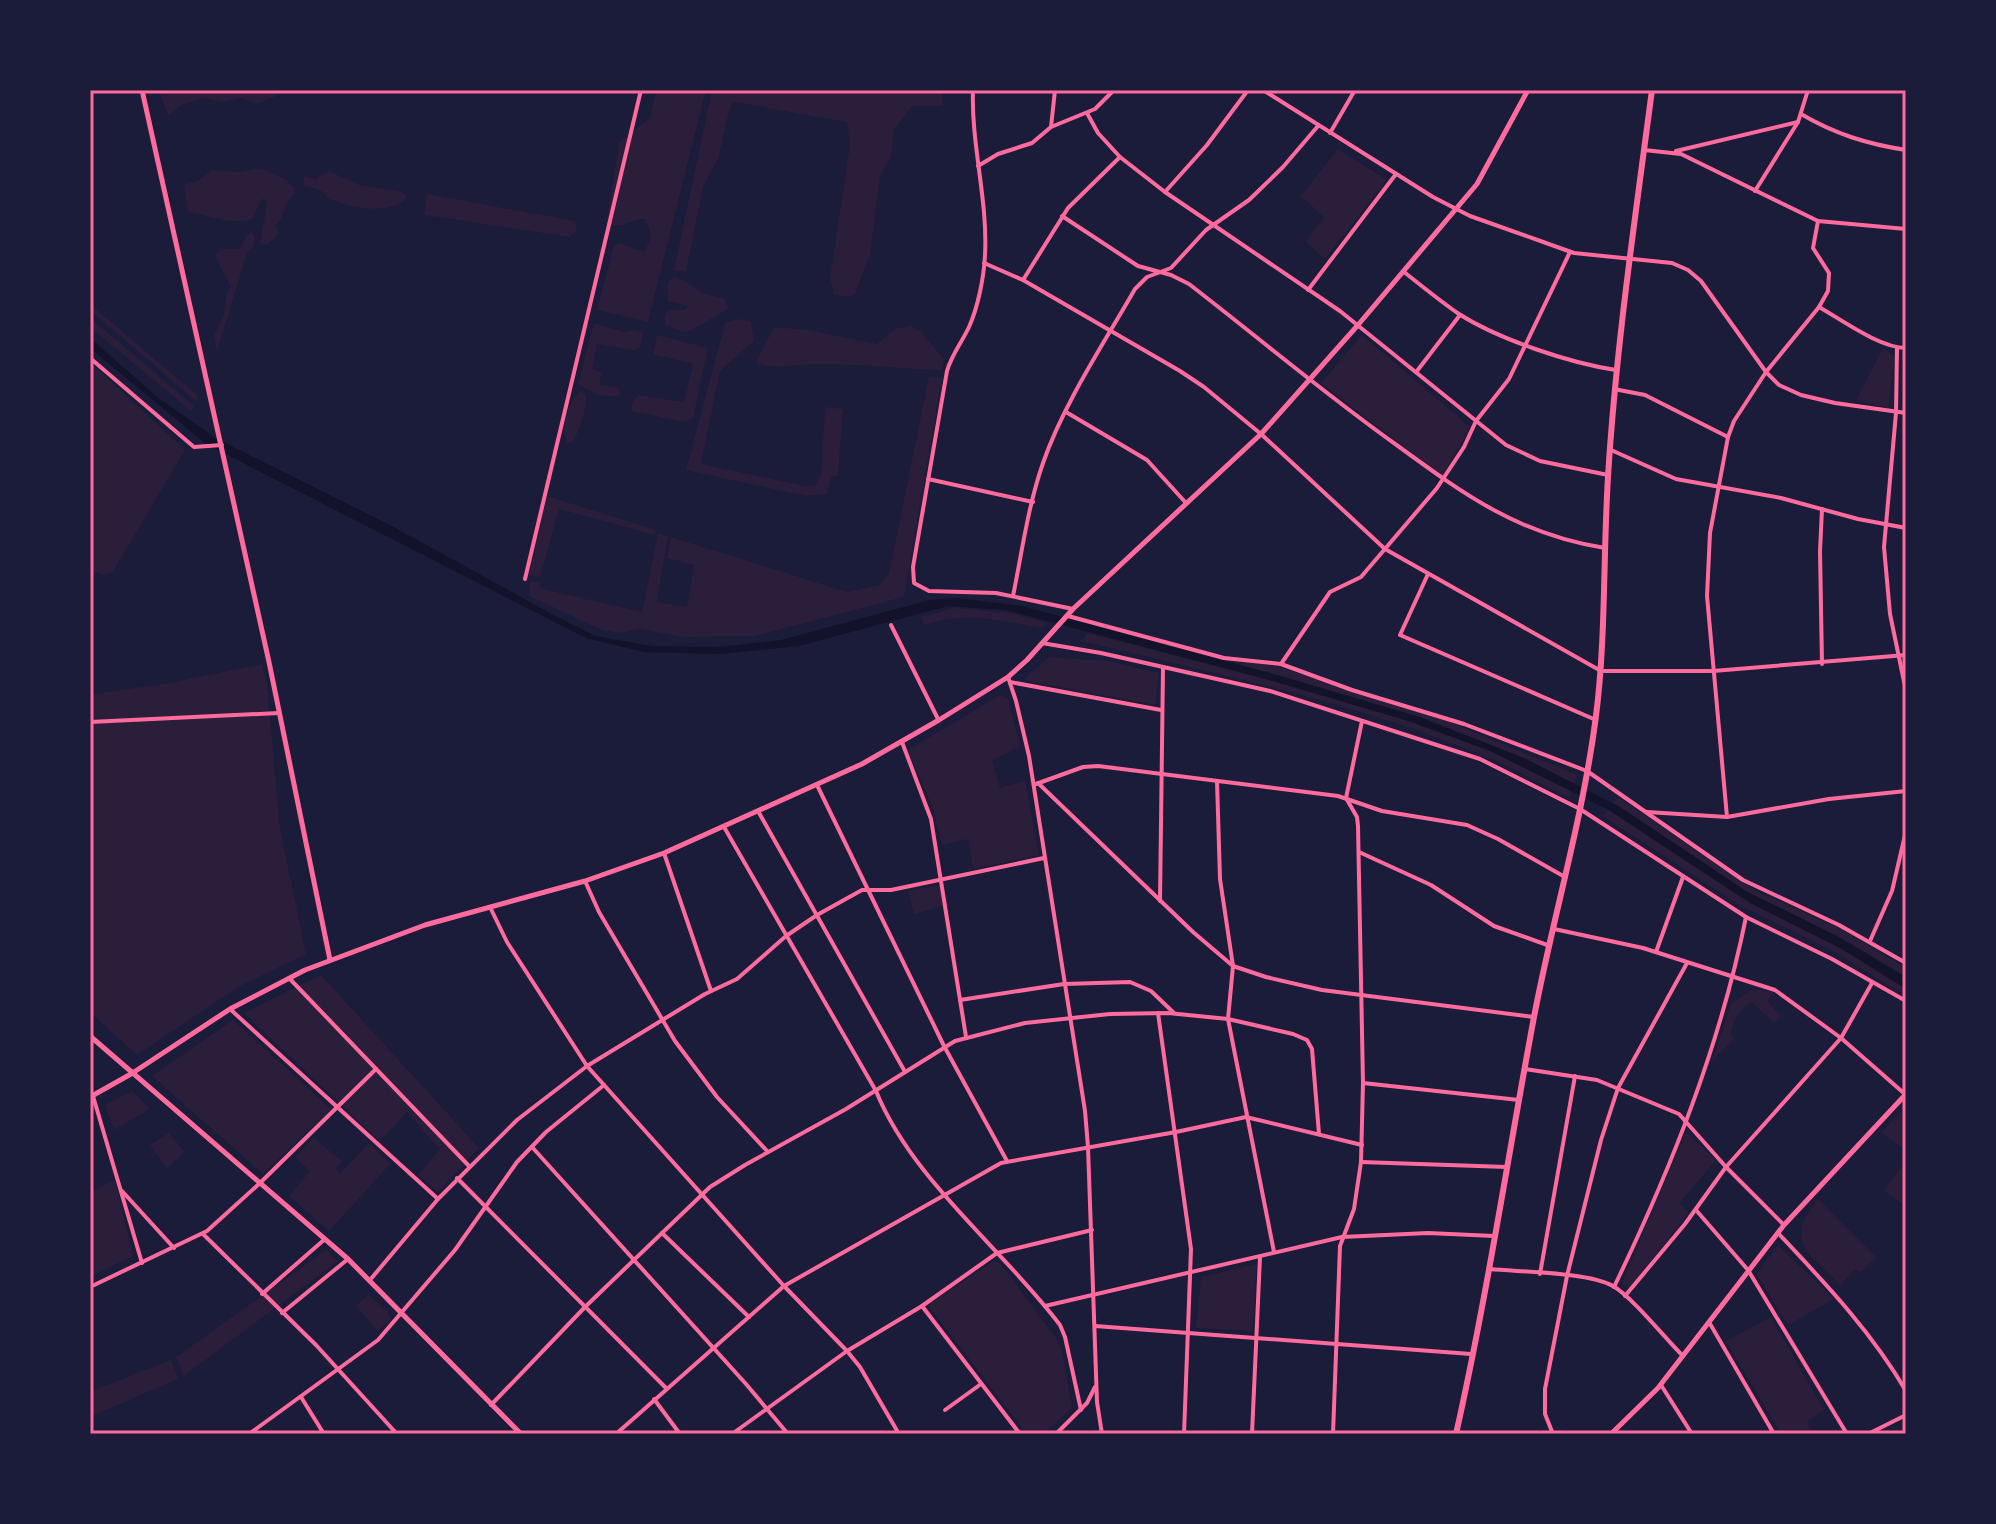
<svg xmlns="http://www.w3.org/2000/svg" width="1996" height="1524" viewBox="0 0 1996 1524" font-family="Manrope,sans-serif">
	<rect width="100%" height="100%" fill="#1b1b3a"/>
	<g fill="#2a1e3b">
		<path d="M159,90H278L274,97L257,104L241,98L223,102L205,98L181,105L168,116Z"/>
		<path d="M656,90H706L648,322L597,310L614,246L619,243L643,252C653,239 652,233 645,219C628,218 629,229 606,224L619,143L650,118Z"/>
		<path d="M712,90H942L943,106H912L894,130L891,157L880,176L870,254L855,294L850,297L834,295L830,278L850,145L847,122L734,102L730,107L718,159L703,187L686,272L674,270Z"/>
		<path d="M1338,149L1387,180L1325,259L1306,242L1324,217L1301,196Z"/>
		<path d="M260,168L285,179L295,188C295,197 291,196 287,203C282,212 285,216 276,225L279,234L268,244L261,245L260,241L267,205L266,199H262L252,219C230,226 210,215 188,212L184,184L196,182L212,170L239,172Z"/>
		<path d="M329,171L359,185L403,192L407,197C392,216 352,208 332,200C322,197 330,198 323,192C318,188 310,188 304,186V176L315,179Z"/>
		<path d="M427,194L575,221L577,230L570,237L424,215Z"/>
		<path d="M252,233L255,238L253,247L247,253L217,351L214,336L224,315L226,296L231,287L215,256L221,249H239L248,234Z"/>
		<path d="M674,276L683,280L702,293L725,299L728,309L690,331L683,332L665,325V314L671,310H685L688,306L668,301V283Z"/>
		<path d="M90,304L198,396L196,401L90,310Z"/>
		<path d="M90,318L194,406L191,411L90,327Z"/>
		<path d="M738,319L751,321L754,341L720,371L701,464L805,486L815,485L821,476L825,407L843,409L838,476L831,477L827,494L806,496L686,470L725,323Z"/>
		<path d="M594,323L624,332L633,330L643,332L640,348L634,350L597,344L592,369L602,372L599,385L618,387L621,394L617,397L597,395L578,384Z"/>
		<path d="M911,326L921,332L944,359L942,370C894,369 847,362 798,365C785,366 768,369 756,362L774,327L808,330L877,344L895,329Z"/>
		<path d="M657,335L708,348L693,418L685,422L631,411L633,401L638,395L684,402L693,364L653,354Z"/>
		<path d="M1362,335L1470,427L1443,476L1321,383Z"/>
		<path d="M1883,348L1895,357L1888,408L1856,400Z"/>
		<path d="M90,362L185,450L112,573L104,575L90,570Z"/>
		<path d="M929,376L942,378L904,597L755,636L684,637L639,629L620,633L602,630L529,596L530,582H539L541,588L551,591L642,612L658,533L668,536L657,602L687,607L694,565L667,558L671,537L847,592L880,585L889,574Z"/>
		<path d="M580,391L586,395C588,405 579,432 573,442L567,443C560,427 568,402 580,391Z"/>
		<path d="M547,496L656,530L655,535L559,509L540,577L529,575Z"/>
		<path d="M955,608L1010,613L1047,623L1041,628C1001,620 965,611 924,625L920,617Z"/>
		<path d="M1087,633L1239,672L1243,661L1272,665L1450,722L1577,775L1569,798C1540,784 1512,767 1482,755C1354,702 1216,674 1082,641Z"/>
		<path d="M1049,657L1108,661L1159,673L1155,705L1023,680Z"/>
		<path d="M262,664L267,684L280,829L306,954L238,987L137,1055L90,1012V695L174,682Z"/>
		<path d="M1000,695L1008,699L1020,746L992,761L1000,788L1025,781L1039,855L973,869L968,839L942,845L933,809L908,750Z"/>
		<path d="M1618,797L1754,890L1837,927L1906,968V996L1835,952L1741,906L1603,816Z"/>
		<path d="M939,885L943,906L914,914L908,891Z"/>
		<path d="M321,975L479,1148L438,1192L418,1175L440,1149L407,1112L380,1141L244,1013Z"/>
		<path d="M1753,989L1772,992L1767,1001L1781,1016L1774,1023L1751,1002C1739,1009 1733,1021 1731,1034L1734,1039L1712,1061L1731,1004Z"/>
		<path d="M233,1020L331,1109L263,1174L152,1076Z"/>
		<path d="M132,1091L150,1109L114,1130L105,1105Z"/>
		<path d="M1906,1106V1151L1882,1132Z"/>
		<path d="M1686,1132L1716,1160L1679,1203L1689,1213L1628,1289L1622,1283Z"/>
		<path d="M169,1133L185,1152L167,1168L150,1145Z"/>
		<path d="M314,1138L342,1161L336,1169L340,1174L369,1143L390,1164L329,1231L289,1196L310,1171L295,1157Z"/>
		<path d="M1906,1161V1207L1885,1190Z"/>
		<path d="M115,1180L133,1256L90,1277V1192Z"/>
		<path d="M1818,1199L1876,1257L1861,1272L1855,1269L1840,1285C1808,1251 1783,1243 1818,1199Z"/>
		<path d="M1778,1245L1834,1299L1788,1325L1756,1274Z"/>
		<path d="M326,1250L338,1261L184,1376L176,1357Z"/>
		<path d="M994,1261L1000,1263L1056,1338L1062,1350L1072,1407L1044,1434H1027L929,1307L930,1303Z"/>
		<path d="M1257,1264L1253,1331L1196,1328L1201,1277Z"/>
		<path d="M369,1295L386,1310L392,1320L377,1331L356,1305Z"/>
		<path d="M1771,1317L1824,1410L1807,1421L1813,1434H1781L1726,1341Z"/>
		<path d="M171,1360L178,1379L90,1417V1392Z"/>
	</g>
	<path fill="#12122b" d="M90,338L157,397L217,439L390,525L557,617L595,636L652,646L719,647L781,640L930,600L957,598L1022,606L1281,676L1420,717L1524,758L1620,807L1746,891L1841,938L1906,977V989L1840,948L1750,903L1607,809L1490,751L1408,721L1269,680L1006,610L948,606L799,646L721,654L644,652L586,638L206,444L90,348Z"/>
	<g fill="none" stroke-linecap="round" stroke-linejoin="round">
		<g stroke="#ff6b9d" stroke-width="4">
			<path d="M973,90C971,145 988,200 985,255C984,277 978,307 969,327C962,342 952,354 947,371L913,567L914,583L929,591L996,593L1073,609"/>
			<path d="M1263,90L1433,197L1470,216L1574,253L1672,263L1688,270L1701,281L1766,372L1779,385L1801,395L1835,403L1906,413"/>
			<path d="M1087,113L1098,133L1120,157L1165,192L1340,311L1506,445L1540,461L1608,475"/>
			<path d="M1801,114C1835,134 1867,144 1906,150"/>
			<path d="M1051,127L1055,90"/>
			<path d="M1330,133L1355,90"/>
			<path d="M1644,150L1681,154L1818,221L1906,229"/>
			<path d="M1676,151L1798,122"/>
			<path d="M978,166L998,154L1032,143L1051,127L1095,109L1114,90"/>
			<path d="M1755,191L1798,122L1808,90"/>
			<path d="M1165,192L1207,145L1248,90"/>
			<path d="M1062,216L1138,266L1171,275L1189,284C1259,338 1326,395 1398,446C1465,495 1520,535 1605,548"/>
			<path d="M984,263L1023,280L1180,371L1204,387L1261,434L1385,549L1601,671H1713L1906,655"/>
			<path d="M1404,272C1422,286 1440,301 1459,314C1498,339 1569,363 1616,370"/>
			<path d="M1023,280L1068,208L1120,157"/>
			<path d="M1308,290L1396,174"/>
			<path d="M1819,307C1842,320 1880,348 1906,348"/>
			<path d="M1897,348L1896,413L1884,547L1890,614L1906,691"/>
			<path d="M90,358L194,447L222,445"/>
			<path d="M1417,371L1460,315"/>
			<path d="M1614,389L1645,395L1728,437"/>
			<path d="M1066,412L1147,460L1186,503"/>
			<path d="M1611,450L1676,479L1781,498L1858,519L1906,528"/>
			<path d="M928,479L1033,502"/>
			<path d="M1822,509L1820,551L1822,664"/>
			<path d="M1428,574L1400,635L1596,720"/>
			<path d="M525,579L641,90"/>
			<path d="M1013,596C1022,552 1028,506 1043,463C1063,405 1104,343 1135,289L1147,277L1171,268L1206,230L1249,200L1283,167L1318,126"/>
			<path d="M1068,616L1224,658L1281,664L1352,690L1464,724L1587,771L1743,880L1839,925L1906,963"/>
			<path d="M891,625L938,719"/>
			<path d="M1042,643L1101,653L1270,691L1480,759L1580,809L1746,917L1832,959L1906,1001"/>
			<path d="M1281,664L1330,592L1361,577L1437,488L1464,447L1476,421L1509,379L1570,252"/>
			<path d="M1008,677L1016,701L1029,756L1085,1111L1088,1147L1097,1402L1102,1434"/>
			<path d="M1010,682L1161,710"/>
			<path d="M90,722L279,713"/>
			<path d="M902,742L931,819L966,1037"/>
			<path d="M1217,781L1220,879L1233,966L1228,1019L1274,1252"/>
			<path d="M1038,783L1193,932L1233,966L1266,977L1322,990L1534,1017"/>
			<path d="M1036,784L1083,767L1098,766L1338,796L1382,811L1467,825L1498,839L1565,877"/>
			<path d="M817,785L944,1046L1007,1161"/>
			<path d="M758,811L904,1070"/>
			<path d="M1647,812L1727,817L1829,799L1906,791"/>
			<path d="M1727,817L1707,596L1710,533L1728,437L1734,421L1766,372L1819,307L1828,291L1829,273L1813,248L1818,221"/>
			<path d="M724,827L876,1091C912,1180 1003,1249 1060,1325L1065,1337L1081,1410"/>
			<path d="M1359,852L1431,885L1494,926L1550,946"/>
			<path d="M664,853L711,991"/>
			<path d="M585,881L599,912L675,1041L717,1097L768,1152"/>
			<path d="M1160,901L1163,668"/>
			<path d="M490,907L507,942L587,1066L784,1286L847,1351L860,1367L899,1434"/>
			<path d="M1554,929L1643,948L1775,990L1841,1038L1906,1095"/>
			<path d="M1870,941L1892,891L1906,831"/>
			<path d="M1656,952L1683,877"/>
			<path d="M289,978L469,1166"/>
			<path d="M960,1000L1064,984L1130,982L1151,991L1174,1013"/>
			<path d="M230,1009L438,1199"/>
			<path d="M1158,1013L1191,1249L1184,1434"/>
			<path d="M1525,1069L1597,1080L1679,1114L1726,1167L1784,1225"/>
			<path d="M1363,1083L1519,1100"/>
			<path d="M93,1096L142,1263"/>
			<path d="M532,1147L746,1384L788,1434"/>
			<path d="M1361,1162L1507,1167"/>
			<path d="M457,1178L666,1388"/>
			<path d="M122,1191L174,1248"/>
			<path d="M1696,1210L1748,1270L1847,1434"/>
			<path d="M662,1233L749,1317"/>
			<path d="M1778,1233C1825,1283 1871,1331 1906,1391"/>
			<path d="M204,1235L316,1345L397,1434"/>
			<path d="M1490,1269C1520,1272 1589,1272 1613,1286C1632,1297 1665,1338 1683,1356"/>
			<path d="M1540,1274L1575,1076"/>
			<path d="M370,1280L438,1199L517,1120L587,1066L705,994L737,979L786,936L817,915L862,890H891L1044,858"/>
			<path d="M90,1287L207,1231L260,1183L376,1069"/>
			<path d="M1614,1287C1671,1169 1720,1046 1746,917"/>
			<path d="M262,1294L325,1239"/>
			<path d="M1625,1296L1685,1224L1726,1167L1841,1038L1872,983"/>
			<path d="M922,1306L1020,1434"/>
			<path d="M1045,1306L1342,1237L1428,1233L1494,1236"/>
			<path d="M282,1313L348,1259"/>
			<path d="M1709,1322L1774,1434"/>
			<path d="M1095,1326L1471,1354"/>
			<path d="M1661,1385L1692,1434"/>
			<path d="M301,1397L324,1434"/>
			<path d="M654,1399L680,1434"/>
			<path d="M491,1405L586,1306L710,1187L745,1165L846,1109L955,1041L1025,1023L1110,1014L1168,1013L1228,1019L1293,1034L1307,1040L1312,1049L1319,1134"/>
			<path d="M945,1410L981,1384"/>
			<path d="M249,1434L378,1340L455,1250L517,1162L546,1132L604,1085"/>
			<path d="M616,1434L784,1286L1001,1163L1176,1132L1246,1117L1362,1145"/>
			<path d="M732,1434L847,1351L922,1306L997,1253L1092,1230"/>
			<path d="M1056,1434L1087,1403L1095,1387"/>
			<path d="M1252,1434L1260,1257"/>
			<path d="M1333,1434L1340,1246L1354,1209L1361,1162L1363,1083L1358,826L1357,817L1346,798L1362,721"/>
			<path d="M1553,1434L1545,1414V1389L1567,1276L1601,1140L1618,1088L1687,963"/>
			<path d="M1868,1434L1906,1415"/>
		</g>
		<g stroke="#ff6b9d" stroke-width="5">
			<path d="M142,90L269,662L330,960"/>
			<path d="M90,1036L348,1259L521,1434"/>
			<path d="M90,1097L131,1074L230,1009L305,970L425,925L585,881L664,853L862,764L939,720L1008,677L1027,660L1073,609L1261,434L1358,325L1477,184L1528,90"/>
			<path d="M1611,1434L1658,1388L1784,1225L1906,1094"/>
		</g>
		<path stroke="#ff6b9d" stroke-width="6" d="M1456,1434C1487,1296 1508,1156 1534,1017C1553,917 1583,818 1596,716C1606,637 1603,557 1608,477C1616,347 1635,219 1652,90"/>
	</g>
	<rect width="1996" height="1524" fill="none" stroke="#1b1b3a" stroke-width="184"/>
	<rect x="92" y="92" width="1812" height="1340" fill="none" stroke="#ff6b9d" stroke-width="3"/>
</svg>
